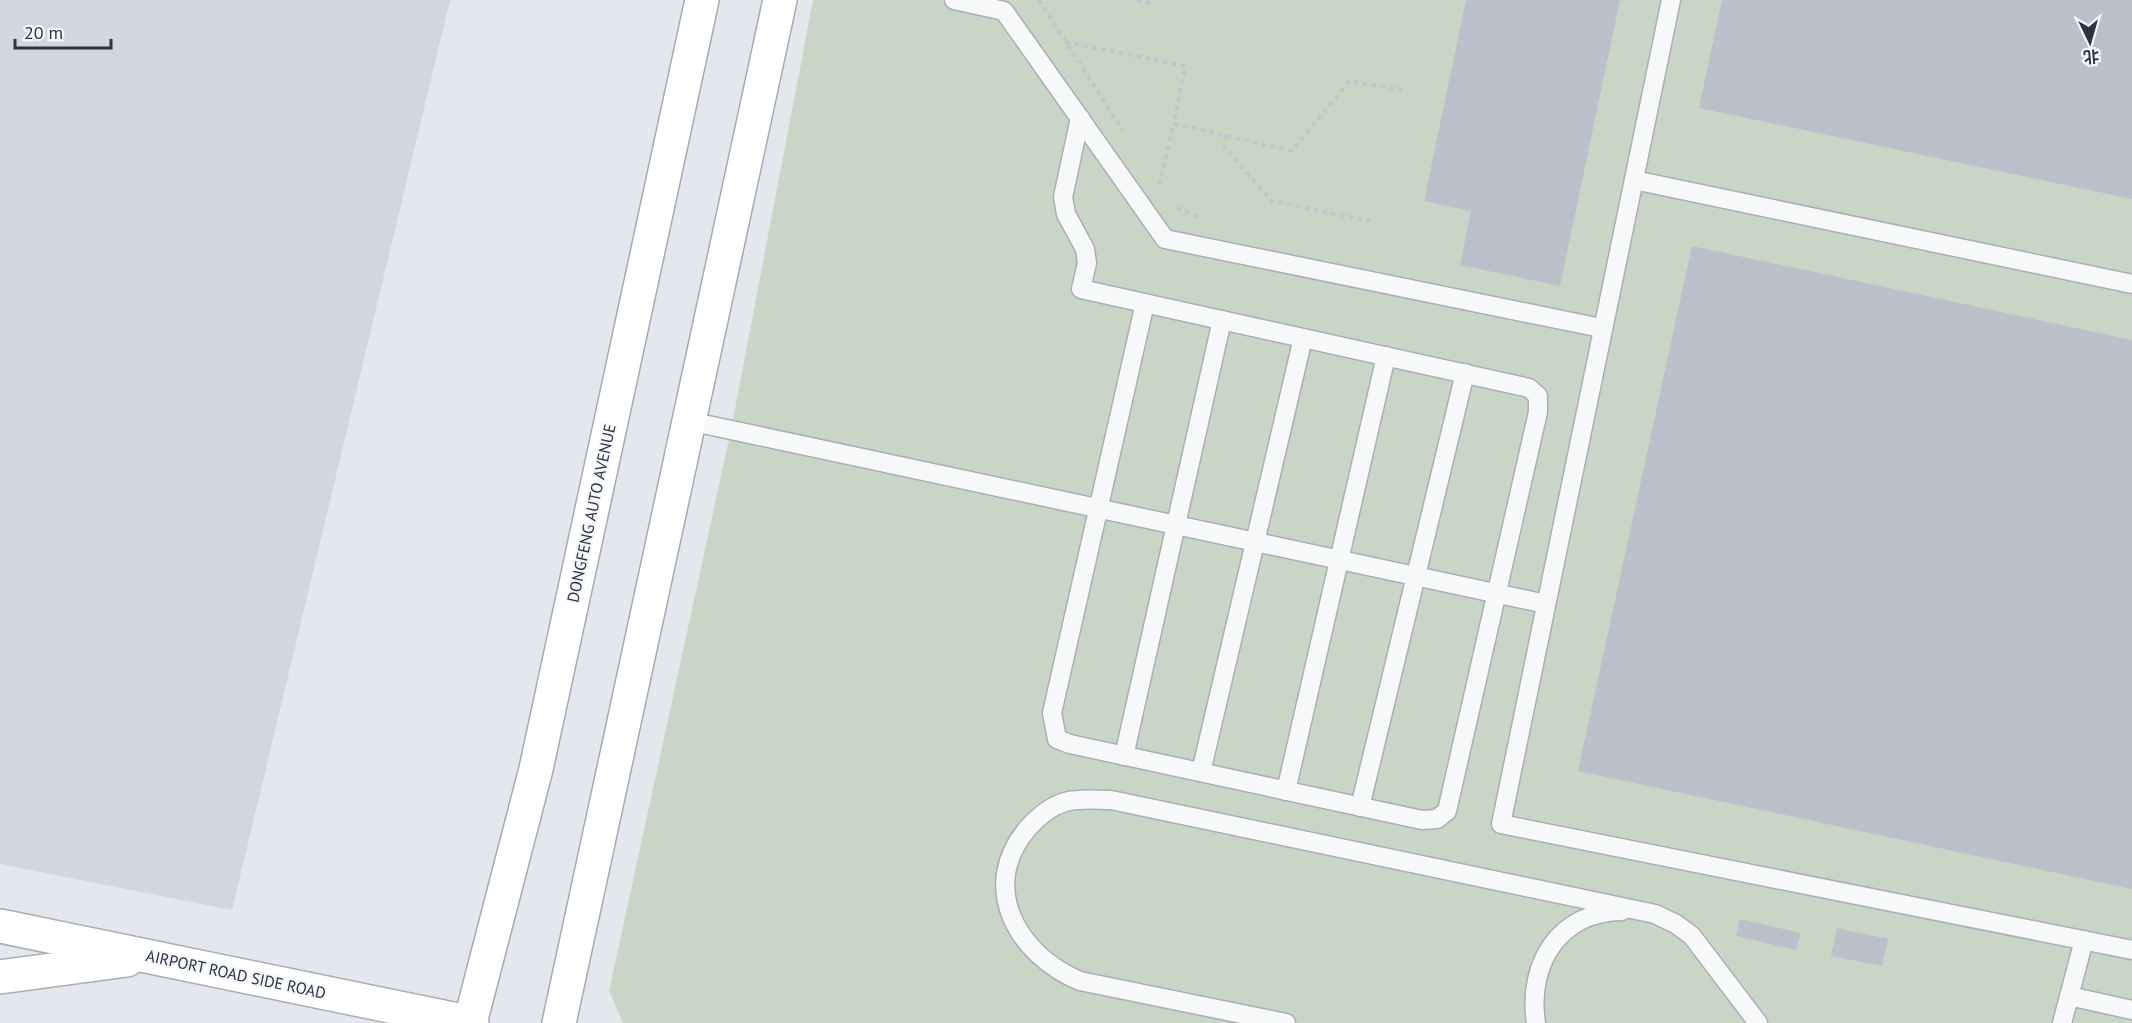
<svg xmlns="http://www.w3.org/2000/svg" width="2132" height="1023" viewBox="0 0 2132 1023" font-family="'PT Sans','Noto Sans SC',sans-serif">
	<rect width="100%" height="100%" fill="#e4e7ec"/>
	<path fill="#d2d6de" d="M0,0H450L232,910L0,864Z"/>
	<path fill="#c9d6c5" d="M813,0H2132V1023H623L609,991L731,430Z"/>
	<g fill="#bbc0ca">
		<path d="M1466,0H1620L1560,286L1460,265L1471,211L1424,201Z"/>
		<path d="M1722,0H2132V199L1699,108Z"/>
		<path d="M1692,246L2132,340V889L1578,771Z"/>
		<path d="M1740,919L1801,933L1796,950L1736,936Z"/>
		<path d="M1837,928L1888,939L1882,966L1831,956Z"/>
	</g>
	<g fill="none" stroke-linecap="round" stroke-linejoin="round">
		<defs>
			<g id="lane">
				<path d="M954,0L1004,11L1165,239L1601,328"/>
				<path d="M1671,0L1501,824L2132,950"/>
				<path d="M1080,118L1063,197L1066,214L1085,249L1087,263L1081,289L1529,388L1538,396V412L1447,811L1437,819L1422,820L1070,744L1057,739L1052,713L1145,303"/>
				<path d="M1634,180L2132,284"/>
				<path d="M689,421L1546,604"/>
				<path d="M1124,756L1222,320"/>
				<path d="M1201,772L1303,338"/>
				<path d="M1286,791L1386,356"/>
				<path d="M1360,807L1465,373"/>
				<path d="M2069,996L2132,1010"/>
				<path d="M1286,1023L1080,981C1017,955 978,886 1028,828C1037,818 1051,806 1065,802C1079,798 1097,800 1111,800L1655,914L1676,924L1692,936L1758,1023"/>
				<path d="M1536,1023C1527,964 1559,912 1622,911"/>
				<path d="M2062,1023L2084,940"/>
			</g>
			<g id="secondary">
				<path d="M0,926L472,1023"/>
				<path d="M0,977L127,960"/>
			</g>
			<g id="primary">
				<path d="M470,1023L536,769L702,0"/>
				<path d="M559,1023L780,0"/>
			</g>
		</defs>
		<use href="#lane" stroke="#a9aeb7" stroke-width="21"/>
		<use href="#secondary" stroke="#a9aeb7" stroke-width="36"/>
		<use href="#primary" stroke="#a3abb8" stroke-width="36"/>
		<g stroke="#c2c5cb" stroke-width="4" stroke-dasharray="4.5 4.5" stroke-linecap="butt">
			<path d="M1039,0L1123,131"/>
			<path d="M1137,0L1154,4"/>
			<path d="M1066,42L1185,66L1174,124"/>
			<path d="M1226,136L1224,147L1272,201L1375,222"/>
			<path d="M1159,185L1174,124L1292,151L1349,81L1403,90"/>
			<path d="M1177,208L1197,217"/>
		</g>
		<use href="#lane" stroke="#f7f8fa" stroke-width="18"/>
		<use href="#secondary" stroke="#fff" stroke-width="33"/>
		<use href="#primary" stroke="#fff" stroke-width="33"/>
	</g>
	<g text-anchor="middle" stroke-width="4.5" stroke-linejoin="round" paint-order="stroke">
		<g font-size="16" fill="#2b3445" stroke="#f4f6f9">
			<text transform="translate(591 513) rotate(-78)" y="6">DONGFENG AUTO AVENUE</text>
			<text transform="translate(236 974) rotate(12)" y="6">AIRPORT ROAD SIDE ROAD</text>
		</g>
	</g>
	<g transform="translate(2090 42) rotate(175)" stroke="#f4f6f9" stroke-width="4.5" paint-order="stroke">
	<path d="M0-4.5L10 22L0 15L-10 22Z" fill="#2b3445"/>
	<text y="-9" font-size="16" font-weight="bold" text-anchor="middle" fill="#2b3445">北</text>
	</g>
	<path d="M15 39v9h96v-9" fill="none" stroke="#2b3445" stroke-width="3"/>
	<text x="24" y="39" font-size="18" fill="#2b3445" stroke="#f4f6f9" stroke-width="4.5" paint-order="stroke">20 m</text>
</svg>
